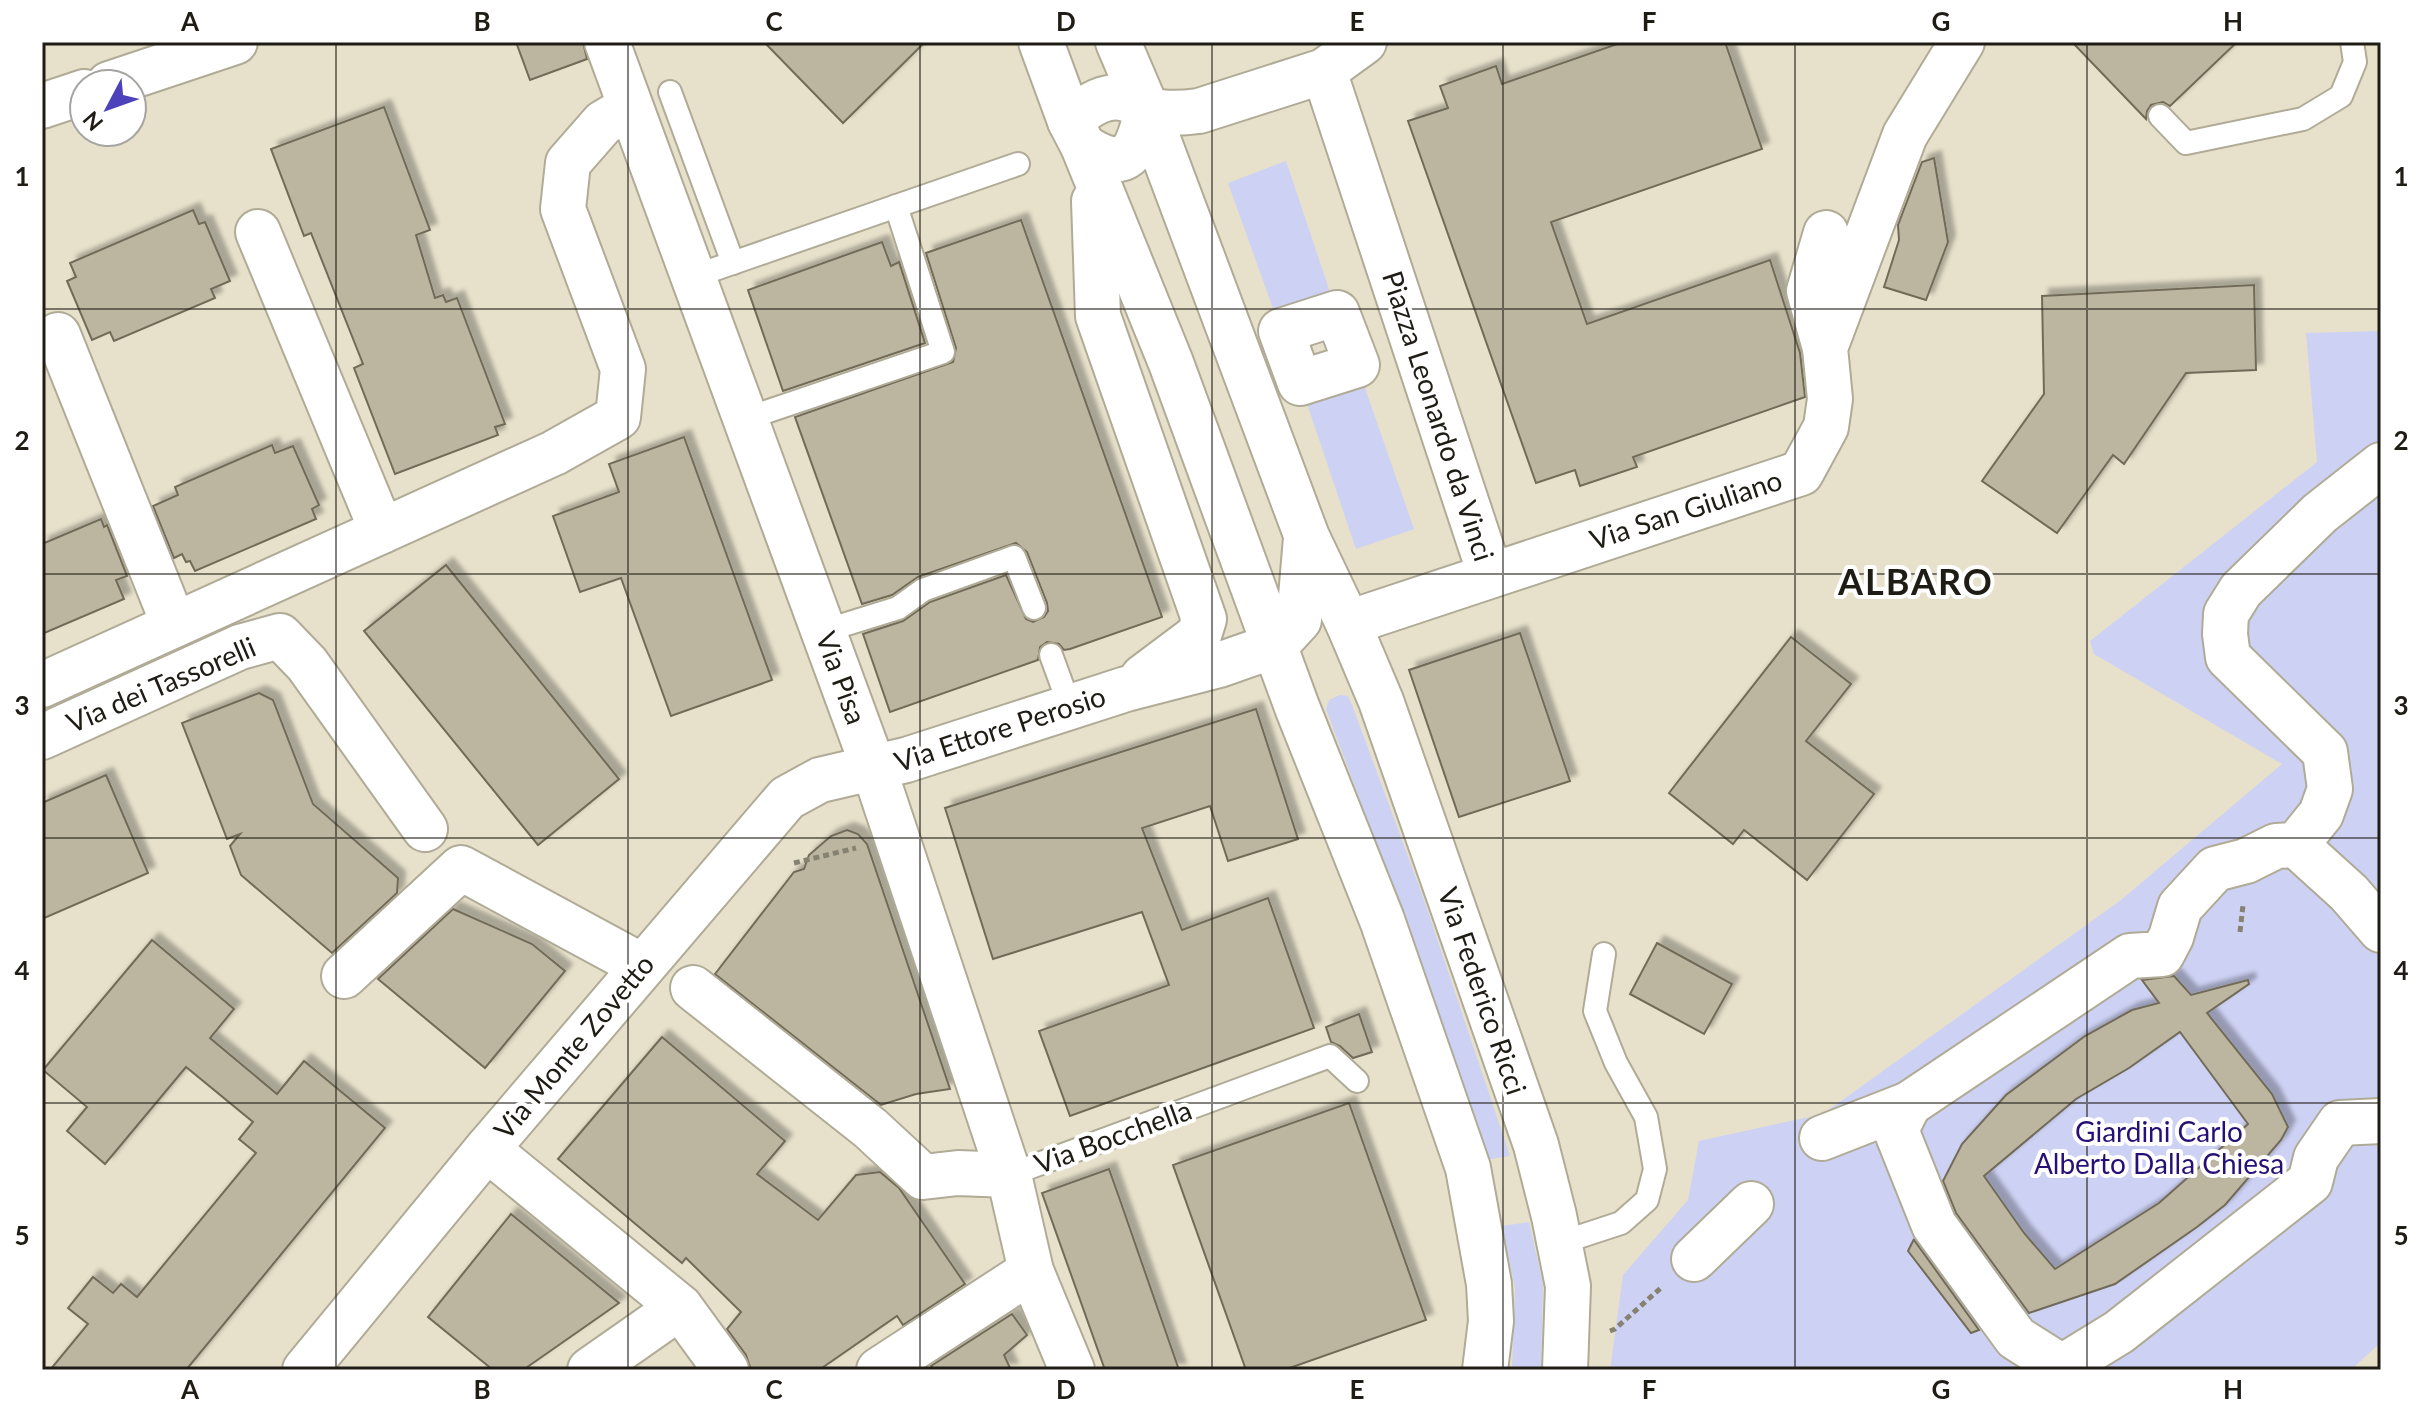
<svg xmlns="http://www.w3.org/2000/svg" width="2423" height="1412" viewBox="0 0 2423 1412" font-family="Lato,sans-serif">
	<defs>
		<filter id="shadow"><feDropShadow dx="7" dy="-7" stdDeviation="2" flood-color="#0004"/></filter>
	</defs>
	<rect width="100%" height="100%" fill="#e7e1cb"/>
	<g fill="#cdd1f3">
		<path d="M1286,161L1337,313L1281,331L1228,183Z"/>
		<path d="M2381,331V1342L2351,1370H1610L1623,1275L1688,1200L1699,1141L1823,1114L2121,900L2282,764L2094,654L2090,641L2317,462L2306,333Z"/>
		<path d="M1357,365L1414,529L1356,549L1300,383Z"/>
		<path d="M1340,695L1348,696L1352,705L1423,897L1510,1156L1485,1160L1399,905L1326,709L1329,700Z"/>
		<path d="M1529,1222L1543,1284L1541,1369L1512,1367L1515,1288L1502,1226Z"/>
	</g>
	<g fill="#bcb6a1" stroke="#716b58" stroke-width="2" fill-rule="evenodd" filter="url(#shadow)">
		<path d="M516,42H583L587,59L530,80Z"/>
		<path d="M764,42H925L843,123Z"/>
		<path d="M1623,42H1725L1762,149L1551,222L1587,324L1770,260L1800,353L1805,397L1633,457L1637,467L1580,486L1575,470L1536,483L1408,121L1448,108L1440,86L1496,66L1502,84Z"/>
		<path d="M2072,42H2237L2170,106L2163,102L2151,105L2147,111L2146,119Z"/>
		<path d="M384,107L430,230L416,235L435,298L443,295L446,302L457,298L505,424L495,427L498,435L395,474L354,368L363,364L311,233L304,236L271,149Z"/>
		<path d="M1934,158L1948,242L1926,300L1884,287L1899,240L1898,225L1922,162Z"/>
		<path d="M193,210L199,224L205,222L230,281L211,289L215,298L114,341L110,332L92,340L67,281L76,277L70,263Z"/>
		<path d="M1021,220L1162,617L1070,649L1064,650L1059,644L1047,642L1040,647L1038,660L890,712L863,634L903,621L930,602L1006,575L1026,619L1033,622L1044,617L1048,611L1047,603L1027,552L1016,543L918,577L892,595L862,604L795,417L953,362L956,348L926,253Z"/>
		<path d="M882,242L891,266L899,262L925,343L783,391L748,290Z"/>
		<path d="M2254,285L2256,370L2186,373L2124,464L2113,455L2057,533L1982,481L2044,394L2042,296Z"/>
		<path d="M684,437L772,680L671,716L621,578L580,592L553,516L619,492L609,464Z"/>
		<path d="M272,445L275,453L293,446L319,505L312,509L316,519L195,571L190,561L186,562L182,554L174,558L153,506L178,495L175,487Z"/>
		<path d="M101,519L104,527L107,525L127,576L116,580L124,599L42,634V544Z"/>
		<path d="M446,565L619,779L538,845L364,631Z"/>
		<path d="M1520,633L1570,781L1459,817L1409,670Z"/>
		<path d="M1791,637L1851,684L1806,741L1874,794L1807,880L1744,830L1733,844L1669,793Z"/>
		<path d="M259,693L273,700L313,804L398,878L397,893L332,953L241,875L230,846L240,834L227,839L182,723Z"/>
		<path d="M1256,709L1298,839L1228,861L1210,806L1142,828L1182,930L1268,898L1314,1028L1070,1116L1039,1031L1169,985L1142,912L993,959L945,808Z"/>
		<path d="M106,775L148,873L42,919V803Z"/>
		<path d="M847,830L858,834L867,844L950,1089L916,1094L881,1105L715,974L794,872L804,869L809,855L831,836Z"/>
		<path d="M453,909L532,944L565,971L485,1068L378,979Z"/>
		<path d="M152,940L234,1009L210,1038L277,1094L304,1061L385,1128L186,1370H50L88,1324L68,1308L93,1277L113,1293L121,1284L137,1297L256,1153L239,1139L253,1122L186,1067L105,1164L67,1131L87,1107L43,1070Z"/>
		<path d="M1657,943L1732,984L1704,1034L1630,994Z"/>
		<path d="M2174,976L2191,995L2248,980L2249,984L2207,1013L2272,1094L2288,1127L2281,1140L2225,1205L2197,1227L2115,1284L2029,1313L1956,1213L1943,1181L1962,1144L2006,1095L2085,1036L2132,1010L2159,1003L2142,980ZM2180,1032L2248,1124L2159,1203L2055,1269L2024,1233L1984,1176L2076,1099L2129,1068Z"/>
		<path d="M1359,1014L1372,1052L1353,1058L1340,1046L1331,1042L1326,1027Z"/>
		<path d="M662,1037L785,1141L757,1174L818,1220L856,1175L880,1172L899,1188L965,1284L903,1325L897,1316L819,1370H751L746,1355L727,1329L741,1312L686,1258L682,1263L558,1159Z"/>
		<path d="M1349,1103L1426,1320L1284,1370H1246L1173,1165Z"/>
		<path d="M1109,1169L1120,1200L1179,1370H1105L1042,1193Z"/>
		<path d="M511,1214L619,1303L523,1370H493L428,1317Z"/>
		<path d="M1914,1239V1240L1979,1330L1971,1333L1908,1251Z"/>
		<path d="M1012,1314L1027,1335L1004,1355L1011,1370H934L931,1366Z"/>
	</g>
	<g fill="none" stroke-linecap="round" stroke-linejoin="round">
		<defs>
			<g id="lane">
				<path d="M670,92L733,263"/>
				<path d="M2160,116L2186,143L2303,119L2341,96L2355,62L2352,42"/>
				<path d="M692,277L1018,164"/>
				<path d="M745,419L943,352L896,206"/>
				<path d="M824,631L898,608L923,590L1014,557L1034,608"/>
				<path d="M1051,655L1070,707"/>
				<path d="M1009,1175L1330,1056L1357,1081"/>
				<path d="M1560,1243L1621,1223L1647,1200L1655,1169L1646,1117L1616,1063L1595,1011L1604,954"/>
			</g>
			<g id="street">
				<path d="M607,42L874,769L1009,1175L1031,1271L1072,1370"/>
				<path d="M1324,71L1490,574"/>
				<path d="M109,84L235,42"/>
				<path d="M42,106L84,92"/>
				<path d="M1070,121C1087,106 1108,90 1132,101C1138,104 1143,109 1149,110C1164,114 1184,113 1199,111L1324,71L1364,42"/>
				<path d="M1083,146C1128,176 1137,152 1147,110"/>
				<path d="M258,232L382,531"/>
				<path d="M1337,313L1357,365L1300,383L1281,331Z"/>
				<path d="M58,335L174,625"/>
				<path d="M1825,348L1809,291L1826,233"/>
				<path d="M1348,623L1801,473L1826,427L1830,399L1825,348L1905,135L1962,42"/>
				<path d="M42,685L554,453L618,417L623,369L563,209L568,163L603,123L630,107"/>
				<path d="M42,737L240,647L280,636L307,664L425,829"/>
				<path d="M2296,845L2349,893L2381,930"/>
				<path d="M344,976L461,868L642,966"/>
				<path d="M693,988L870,1128L923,1177L958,1173L1009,1175"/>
				<path d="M1909,1104L1896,1130L1934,1225L2016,1338L2062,1367L2119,1332L2310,1182L2316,1158L2340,1123L2381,1121"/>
				<path d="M1822,1138L1909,1104L2130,956L2162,954L2171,937L2180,907L2215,869L2246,861L2276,846L2296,845L2321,814L2330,789L2325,752L2228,657L2225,634L2226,614L2241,590L2320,513L2381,465"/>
				<path d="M487,1149L680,1307L726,1370"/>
				<path d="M1694,1259L1751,1204"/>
				<path d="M590,1370L680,1307"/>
				<path d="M879,1370L1031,1271"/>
			</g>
			<g id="secondary">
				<path d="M1041,42L1070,121L1083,146L1171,363L1297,707L1382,920L1468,1168L1489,1284L1491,1321L1485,1370"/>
				<path d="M1118,42L1147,110L1307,537L1348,623L1381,701L1536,1145L1554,1216L1568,1286L1565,1370"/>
				<path d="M1094,201L1098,316L1204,619L1199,635L1143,677"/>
				<path d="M305,1370L487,1149L787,798L820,780L906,760L1126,689L1219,665L1276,645L1299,620L1306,538"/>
			</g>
		</defs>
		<use href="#lane" stroke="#b0ab96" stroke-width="26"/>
		<use href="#street" stroke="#b0ab96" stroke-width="48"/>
		<use href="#secondary" stroke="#b0ab96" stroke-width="48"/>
		<g stroke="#868272" stroke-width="5" stroke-dasharray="6 4" stroke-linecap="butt">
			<path d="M794,863L856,848"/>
			<path d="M2240,932L2243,905"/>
			<path d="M1610,1331L1615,1329L1663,1286"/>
		</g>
		<use href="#lane" stroke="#fff" stroke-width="22"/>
		<use href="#street" stroke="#fff" stroke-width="44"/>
		<use href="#secondary" stroke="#fff" stroke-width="44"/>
	</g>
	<path fill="none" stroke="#1e1c14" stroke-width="2" stroke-opacity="0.55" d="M336,42V1370M628,42V1370M920,42V1370M1212,42V1370M1503,42V1370M1795,42V1370M2087,42V1370M42,309H2381M42,574H2381M42,838H2381M42,1103H2381"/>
	<g text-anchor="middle" stroke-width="8" stroke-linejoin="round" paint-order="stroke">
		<g font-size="28" fill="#1e1c14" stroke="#fff">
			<text transform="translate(1438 416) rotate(72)" y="10">Piazza Leonardo da Vinci</text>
			<text transform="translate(1686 510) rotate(-18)" y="10">Via San Giuliano</text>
			<text transform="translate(841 678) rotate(70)" y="10">Via Pisa</text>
			<text transform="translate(161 685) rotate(-23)" y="10">Via dei Tassorelli</text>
			<text transform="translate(1000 729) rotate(-18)" y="10">Via Ettore Perosio</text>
			<text transform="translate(1482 991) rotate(71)" y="10">Via Federico Ricci</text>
			<text transform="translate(574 1047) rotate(-50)" y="10">Via Monte Zovetto</text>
			<text transform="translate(1113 1137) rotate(-20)" y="10">Via Bocchella</text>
		</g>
		<g font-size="28" fill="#260f76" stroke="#fff">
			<text x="2159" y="1142">Giardini Carlo<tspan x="2159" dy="32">Alberto Dalla Chiesa</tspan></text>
		</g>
		<g font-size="36" font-weight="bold" letter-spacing="2" fill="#1e1c14" stroke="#fff">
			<text x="1916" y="595">ALBARO</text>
		</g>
	</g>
	<rect width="2423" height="1412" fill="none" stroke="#ffffff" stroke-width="88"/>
	<g transform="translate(108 108) rotate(229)"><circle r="38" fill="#ffffff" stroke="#a5a4a1" stroke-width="2"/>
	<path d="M0-6L14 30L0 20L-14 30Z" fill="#4d42b9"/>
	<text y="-12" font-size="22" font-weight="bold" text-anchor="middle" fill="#1e1c14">N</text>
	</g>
	<rect x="44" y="44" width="2335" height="1324" fill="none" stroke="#1e1c14" stroke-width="3"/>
	<g font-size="26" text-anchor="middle" font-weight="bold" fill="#1e1c14">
		<text x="190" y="31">A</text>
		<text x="482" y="31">B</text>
		<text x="774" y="31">C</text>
		<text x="1066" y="31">D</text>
		<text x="1357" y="31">E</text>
		<text x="1649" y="31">F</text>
		<text x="1941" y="31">G</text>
		<text x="2233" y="31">H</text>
		<text x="22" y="186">1</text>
		<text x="2401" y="186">1</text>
		<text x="22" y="450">2</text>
		<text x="2401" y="450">2</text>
		<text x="22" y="715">3</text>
		<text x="2401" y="715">3</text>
		<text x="22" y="980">4</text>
		<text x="2401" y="980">4</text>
		<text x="22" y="1245">5</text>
		<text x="2401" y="1245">5</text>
		<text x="190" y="1399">A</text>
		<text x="482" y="1399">B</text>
		<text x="774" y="1399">C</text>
		<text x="1066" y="1399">D</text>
		<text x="1357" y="1399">E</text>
		<text x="1649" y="1399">F</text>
		<text x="1941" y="1399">G</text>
		<text x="2233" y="1399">H</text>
	</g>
</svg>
